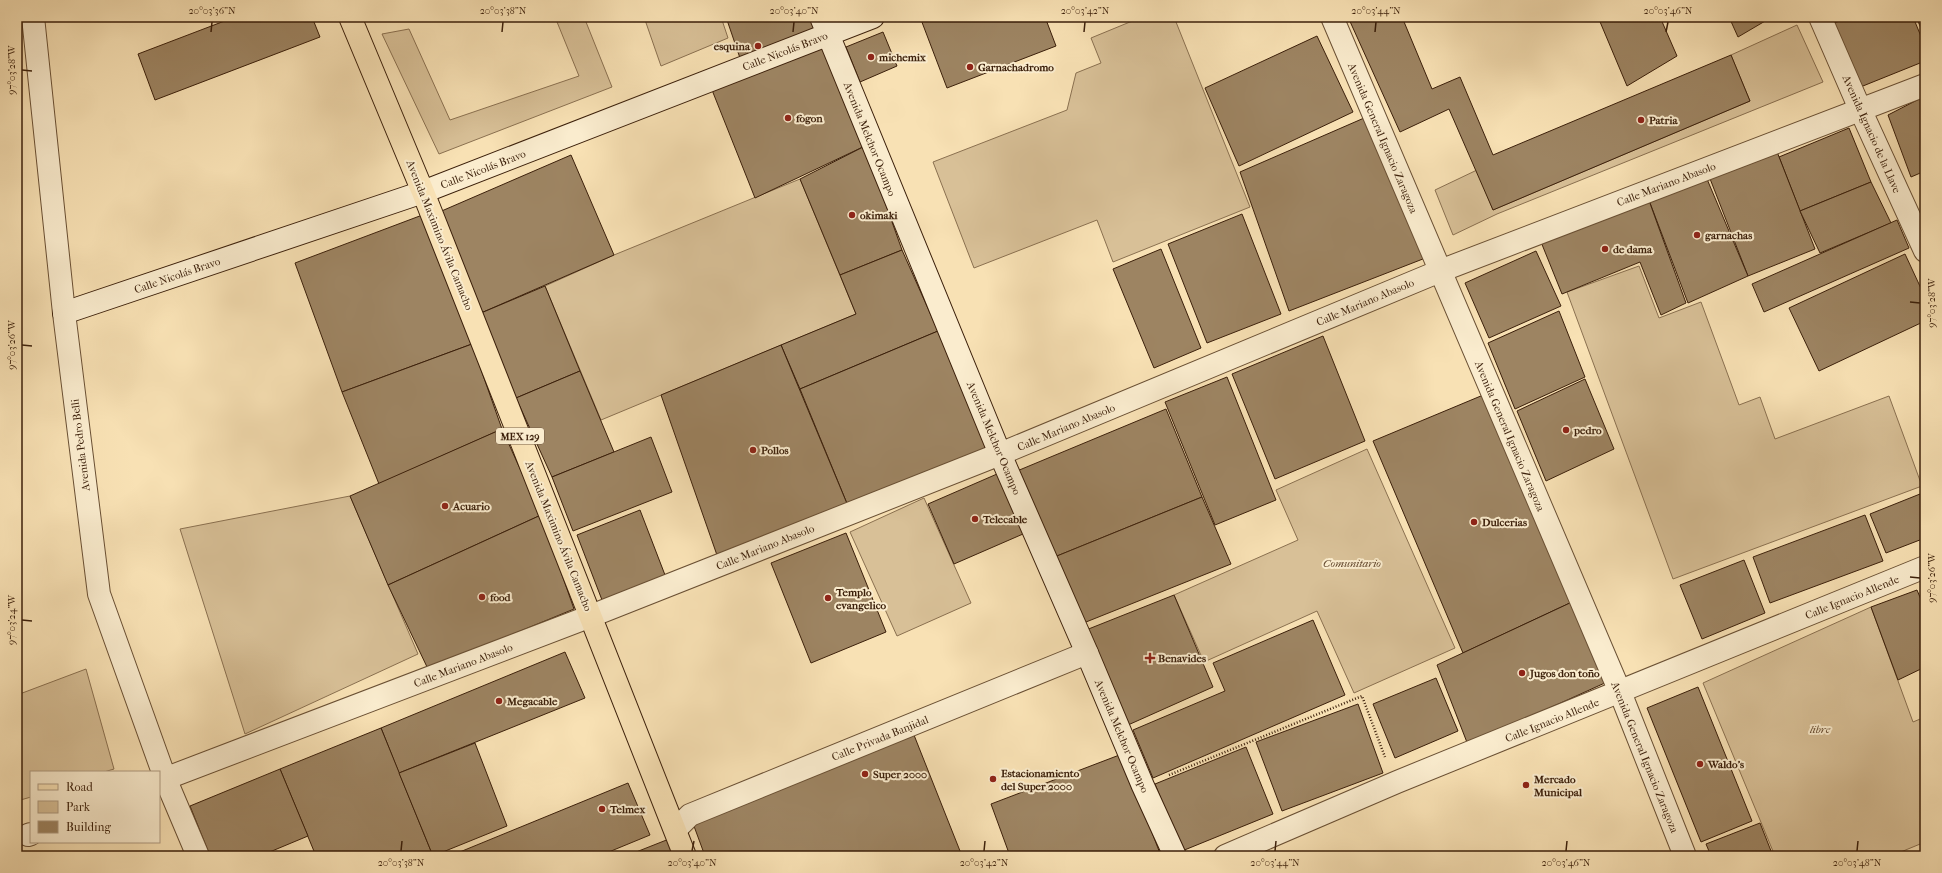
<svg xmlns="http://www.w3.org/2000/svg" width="1942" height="873" viewBox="0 0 1942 873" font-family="'IM FELL French Canon',serif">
	<rect width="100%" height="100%" fill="#f8e1b4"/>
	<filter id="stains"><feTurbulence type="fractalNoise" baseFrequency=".005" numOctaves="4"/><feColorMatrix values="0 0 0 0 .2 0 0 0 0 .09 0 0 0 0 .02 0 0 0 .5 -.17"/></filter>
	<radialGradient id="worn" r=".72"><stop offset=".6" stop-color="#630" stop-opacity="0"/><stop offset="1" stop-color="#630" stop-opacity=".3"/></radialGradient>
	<g fill="#d8c097" stroke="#8a7050">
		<path d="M555,17H584L612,87L439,154L382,34L409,29L450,120L579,76Z"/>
		<path d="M644,17H721L728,38L661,66Z"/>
		<path d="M1142,17H1174L1250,207L1113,262L1097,220L974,268L933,162L1067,110L1076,73L1101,63L1091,38Z"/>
		<path d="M1797,25L1823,82L1497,214L1453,235L1435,190L1477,170L1493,210L1750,101L1731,55Z"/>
		<path d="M800,179L856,314L601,420L545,286L614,255Z"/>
		<path d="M1639,266L1659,318L1701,302L1739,405L1760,397L1775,439L1889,396L1922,486L1673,579L1567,292Z"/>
		<path d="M1367,449L1455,648L1354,693L1317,611L1204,662L1174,595L1298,540L1276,490Z"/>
		<path d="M350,496L418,654L245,734L180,529Z"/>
		<path d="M924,498L971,603L897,636L850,532Z"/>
		<path d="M1871,607L1913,722L1925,717V842L1891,856H1775L1703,683Z"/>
		<path d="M86,669L114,769L104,772H31V797L17,801V695Z"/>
	</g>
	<g fill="#9d8462" stroke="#3b1f0a">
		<path d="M235,17H312L320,37L155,100L138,54Z"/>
		<path d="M726,17H813L819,32L741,61Z"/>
		<path d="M920,17H1045L1056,46L947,88Z"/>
		<path d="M1348,17H1402L1432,89L1460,77L1493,155L1731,55L1750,101L1493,210L1449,109L1400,132Z"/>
		<path d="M1598,17H1660L1677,56L1627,86Z"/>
		<path d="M1729,17H1772L1738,37Z"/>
		<path d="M1849,17H1913L1925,46V61L1853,90L1827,26Z"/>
		<path d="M1916,17H1925V37Z"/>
		<path d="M883,32L897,66L860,82L846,47Z"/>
		<path d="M1317,36L1353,112L1239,166L1205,88Z"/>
		<path d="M824,42L865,146L755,198L712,90Z"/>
		<path d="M1925,96V171L1911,177L1888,115Z"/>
		<path d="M1371,115L1428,257L1289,311L1240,172Z"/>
		<path d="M1849,128L1871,182L1800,211L1779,157Z"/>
		<path d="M1774,144L1815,249L1748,276L1707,171Z"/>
		<path d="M865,146L902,250L840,275L800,179Z"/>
		<path d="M571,155L614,255L481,313L437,213Z"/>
		<path d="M1704,172L1748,276L1688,303L1647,195Z"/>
		<path d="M1871,182L1891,223L1820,253L1800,211Z"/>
		<path d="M1647,195L1686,303L1661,315L1640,262L1562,294L1539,237Z"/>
		<path d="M425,214L472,344L342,392L295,263Z"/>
		<path d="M1242,214L1281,314L1207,343L1168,244Z"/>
		<path d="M1897,220L1909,248L1764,312L1752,284Z"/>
		<path d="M1161,249L1201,348L1154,368L1113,269Z"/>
		<path d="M902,250L938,331L800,389L781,345L856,314L840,275Z"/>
		<path d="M1536,251L1561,306L1489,338L1465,283Z"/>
		<path d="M1905,254L1925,297V321L1819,371L1789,308Z"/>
		<path d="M545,286L580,371L516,398L481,313Z"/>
		<path d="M1559,311L1585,377L1515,409L1488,343Z"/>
		<path d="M938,331L987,448L848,506L800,389Z"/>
		<path d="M1323,336L1365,441L1275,479L1232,374Z"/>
		<path d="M472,344L502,429L379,484L342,392Z"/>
		<path d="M781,345L848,506L718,558L661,395Z"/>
		<path d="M580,371L614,452L552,477L516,398Z"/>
		<path d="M1227,377L1276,500L1215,525L1165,402Z"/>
		<path d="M1585,379L1614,449L1546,481L1517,411Z"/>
		<path d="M1488,393L1572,602L1463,653L1373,441Z"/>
		<path d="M1166,409L1202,497L1052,558L1017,471Z"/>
		<path d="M502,429L541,515L388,585L350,496Z"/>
		<path d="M651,437L672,492L573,531L552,477Z"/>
		<path d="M997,474L1023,534L954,564L928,504Z"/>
		<path d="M1920,494L1925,507V538L1886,553L1870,514Z"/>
		<path d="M1202,497L1231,564L1081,624L1052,558Z"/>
		<path d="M640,510L665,575L602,600L577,535Z"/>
		<path d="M541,515L574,609L428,669L388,585Z"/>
		<path d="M1865,515L1883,561L1770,603L1753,557Z"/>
		<path d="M846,533L886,632L811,663L771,563Z"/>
		<path d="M1744,560L1765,613L1702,639L1680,585Z"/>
		<path d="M1925,585V598L1921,587Z"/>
		<path d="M1917,590L1925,609V667L1898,680L1871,607Z"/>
		<path d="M1174,595L1213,687L1128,725L1086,630Z"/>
		<path d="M1572,602L1607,682L1468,745L1437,665Z"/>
		<path d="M1313,620L1345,695L1153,778L1133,730L1225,691L1213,663Z"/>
		<path d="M565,652L585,698L399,773L381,728Z"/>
		<path d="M1436,678L1458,731L1395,758L1373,704Z"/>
		<path d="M1698,687L1752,821L1701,842L1647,708Z"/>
		<path d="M1358,704L1383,773L1282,811L1256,742Z"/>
		<path d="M381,728L433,856H316L280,769Z"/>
		<path d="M912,730L962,856H705L691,818Z"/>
		<path d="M475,743L507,826L433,856L399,773Z"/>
		<path d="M1246,747L1273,814L1182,851L1155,784Z"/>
		<path d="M1122,754L1161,856H1010L991,804Z"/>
		<path d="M280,769L308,836L260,856H210L190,806Z"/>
		<path d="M628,783L650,835L599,856H450Z"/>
		<path d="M1760,823L1773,856H1711L1706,844Z"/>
		<path d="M669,839L676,856H626Z"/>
	</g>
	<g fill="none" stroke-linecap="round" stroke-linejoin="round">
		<defs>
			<g id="street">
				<path d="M33,17L64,313L99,594L165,778L198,856"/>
				<path d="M1332,17L1620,692L1685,856"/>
				<path d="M1820,17L1860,109L1925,251"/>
				<path d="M159,781L591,616L1000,454L1440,271L1925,85"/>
				<path d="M676,829L690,815L1087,653"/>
				<path d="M28,835L31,834"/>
				<path d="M1225,856L1397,782L1925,567"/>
			</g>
			<g id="secondary">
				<path d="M821,17L1000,454L1087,653L1143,786L1175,856"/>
				<path d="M64,313L423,192L873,17"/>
			</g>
			<path id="primary" d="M350,17L423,192L685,856"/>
		</defs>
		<use href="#street" stroke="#6a5034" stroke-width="24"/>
		<use href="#secondary" stroke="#3b1f0a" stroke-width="24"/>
		<use href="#primary" stroke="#3b1f0a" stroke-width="24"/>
		<path stroke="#3b1f0a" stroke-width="2.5" stroke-dasharray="1 2" stroke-linecap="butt" d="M1169,775L1362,696L1385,757"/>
		<use href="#street" stroke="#faecce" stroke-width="22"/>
		<use href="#secondary" stroke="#faecce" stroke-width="22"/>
		<use href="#primary" stroke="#f8e1b4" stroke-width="22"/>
	</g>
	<path fill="none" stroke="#3b1f0a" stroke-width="1.5" d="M211,32L212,22M502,32L503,22M793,32L794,22M1084,32L1085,22M1375,32L1376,22M1666,32L1668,22M22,70L32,71M1910,302L1920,303M22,345L32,346M1910,577L1920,578M22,620L32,621M401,851L402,841M692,851L694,841M984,851L985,841M1275,851L1276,841M1566,851L1567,841M1857,851L1858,841"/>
	<g fill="#8f2418" stroke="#faecce" stroke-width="1.5">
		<circle cx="758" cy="46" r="4"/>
		<circle cx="871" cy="57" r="4"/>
		<circle cx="970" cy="67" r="4"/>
		<circle cx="788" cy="118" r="4"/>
		<circle cx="1641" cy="120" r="4"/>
		<circle cx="852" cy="215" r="4"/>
		<circle cx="1697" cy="235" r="4"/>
		<circle cx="1605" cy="249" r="4"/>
		<circle cx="1566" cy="430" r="4"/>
		<circle cx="753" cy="450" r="4"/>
		<circle cx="445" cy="506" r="4"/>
		<circle cx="975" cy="519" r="4"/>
		<circle cx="1474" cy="522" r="4"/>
		<circle cx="482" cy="597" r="4"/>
		<circle cx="828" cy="598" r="4"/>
		<path d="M1148 652h4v4h4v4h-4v4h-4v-4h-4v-4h4z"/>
		<circle cx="1522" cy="673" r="4"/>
		<circle cx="499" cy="701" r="4"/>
		<circle cx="1700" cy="764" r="4"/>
		<circle cx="865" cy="774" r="4"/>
		<circle cx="993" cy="779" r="4"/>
		<circle cx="1526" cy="785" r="4"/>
		<circle cx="602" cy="809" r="4"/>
	</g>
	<g text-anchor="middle" stroke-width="4" stroke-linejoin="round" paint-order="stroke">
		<rect fill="#faecce" stroke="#745c45" stroke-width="1" x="496" y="428" width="48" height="16" rx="3"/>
		<g font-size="10" font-weight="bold" fill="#3b1f0a">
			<text x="520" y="440">MEX 129</text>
		</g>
		<g font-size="11" font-weight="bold" fill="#3b1f0a" stroke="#faecce" text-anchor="start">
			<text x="750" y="50" text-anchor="end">esquina</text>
			<text x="879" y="61">michemix</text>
			<text x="978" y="71">Garnachadromo</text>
			<text x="796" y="122">fogon</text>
			<text x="1649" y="124">Patria</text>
			<text x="860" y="219">okimaki</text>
			<text x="1705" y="239">garnachas</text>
			<text x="1613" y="253">de dama</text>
			<text x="1574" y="434">pedro</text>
			<text x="761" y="454">Pollos</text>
			<text x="453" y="510">Acuario</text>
			<text x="983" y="523">Telecable</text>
			<text x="1482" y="526">Dulcerias</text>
			<text x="836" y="596">Templo<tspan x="836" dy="13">evangelico</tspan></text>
			<text x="490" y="601">food</text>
			<text x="1158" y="662">Benavides</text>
			<text x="1530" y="677">Jugos don toño</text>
			<text x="507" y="705">Megacable</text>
			<text x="1708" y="768">Waldo's</text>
			<text x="1001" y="777">Estacionamiento<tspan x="1001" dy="13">del Super 2000</tspan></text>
			<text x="873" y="778">Super 2000</text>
			<text x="1534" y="783">Mercado<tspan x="1534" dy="13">Municipal</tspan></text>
			<text x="610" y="813">Telmex</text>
		</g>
		<g font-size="11" fill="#3b1f0a" stroke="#faecce">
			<text transform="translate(785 51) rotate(-21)" y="4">Calle Nicolás Bravo</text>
			<text transform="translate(1872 134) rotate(66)" y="4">Avenida Ignacio de la Llave</text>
			<text transform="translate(1383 138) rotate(67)" y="4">Avenida General Ignacio Zaragoza</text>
			<text transform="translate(870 139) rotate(68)" y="4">Avenida Melchor Ocampo</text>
			<text transform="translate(483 169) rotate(-21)" y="4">Calle Nicolás Bravo</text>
			<text transform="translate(1666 184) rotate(-21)" y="4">Calle Mariano Abasolo</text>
			<text transform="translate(440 235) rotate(68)" y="4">Avenida Maximino Ávila Camacho</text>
			<text transform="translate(177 275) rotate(-19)" y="4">Calle Nicolás Bravo</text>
			<text transform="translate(1365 302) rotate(-23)" y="4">Calle Mariano Abasolo</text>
			<text transform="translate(1066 427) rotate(-23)" y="4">Calle Mariano Abasolo</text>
			<text transform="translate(1510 436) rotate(67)" y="4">Avenida General Ignacio Zaragoza</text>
			<text transform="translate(994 438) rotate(67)" y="4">Avenida Melchor Ocampo</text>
			<text transform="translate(80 445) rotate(-97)" y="4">Avenida Pedro Belli</text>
			<text transform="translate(559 536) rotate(68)" y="4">Avenida Maximino Ávila Camacho</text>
			<text transform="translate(765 547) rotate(-22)" y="4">Calle Mariano Abasolo</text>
			<text transform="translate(1852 597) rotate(-22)" y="4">Calle Ignacio Allende</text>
			<text transform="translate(463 665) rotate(-21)" y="4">Calle Mariano Abasolo</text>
			<text transform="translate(1552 720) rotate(-22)" y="4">Calle Ignacio Allende</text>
			<text transform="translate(1122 736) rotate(67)" y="4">Avenida Melchor Ocampo</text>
			<text transform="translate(880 738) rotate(-22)" y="4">Calle Privada Banjidal</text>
			<text transform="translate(1645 757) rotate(68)" y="4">Avenida General Ignacio Zaragoza</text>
		</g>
		<g font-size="11" font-style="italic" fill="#62472d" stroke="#faecce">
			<text x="1352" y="567">Comunitario</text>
			<text x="1820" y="733">libre</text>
		</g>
	</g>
	<rect width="1942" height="873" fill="none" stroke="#f8e1b4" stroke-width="44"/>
	<rect x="30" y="771" width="130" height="72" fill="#faecce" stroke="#ae9a80"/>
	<rect x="38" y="784" width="20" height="6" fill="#f8e1b4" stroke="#ae9a80"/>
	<text x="66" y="791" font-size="12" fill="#3b1f0a">Road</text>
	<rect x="38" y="801" width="20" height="12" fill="#d8c097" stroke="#ae9a80"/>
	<text x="66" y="811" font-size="12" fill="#3b1f0a">Park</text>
	<rect x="38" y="821" width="20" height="12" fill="#9d8462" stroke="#ae9a80"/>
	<text x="66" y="831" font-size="12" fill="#3b1f0a">Building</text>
	<rect x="22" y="22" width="1898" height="829" fill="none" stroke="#3b1f0a" stroke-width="1.5"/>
	<g font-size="10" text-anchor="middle" fill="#3b1f0a">
		<text x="212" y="14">20°03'36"N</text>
		<text x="503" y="14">20°03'38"N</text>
		<text x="794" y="14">20°03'40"N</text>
		<text x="1085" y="14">20°03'42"N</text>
		<text x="1376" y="14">20°03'44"N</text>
		<text x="1668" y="14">20°03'46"N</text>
		<text transform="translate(11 70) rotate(-90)" y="4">97°03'28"W</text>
		<text transform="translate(1931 303) rotate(-90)" y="4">97°03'28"W</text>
		<text transform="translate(11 345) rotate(-90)" y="4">97°03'26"W</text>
		<text transform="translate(1931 578) rotate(-90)" y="4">97°03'26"W</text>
		<text transform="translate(11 620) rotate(-90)" y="4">97°03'24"W</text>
		<text x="401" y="866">20°03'38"N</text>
		<text x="692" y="866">20°03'40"N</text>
		<text x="984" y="866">20°03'42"N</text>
		<text x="1275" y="866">20°03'44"N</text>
		<text x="1566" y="866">20°03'46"N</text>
		<text x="1857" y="866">20°03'48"N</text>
	</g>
	<rect width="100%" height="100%" filter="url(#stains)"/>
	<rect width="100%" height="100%" fill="url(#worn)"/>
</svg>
